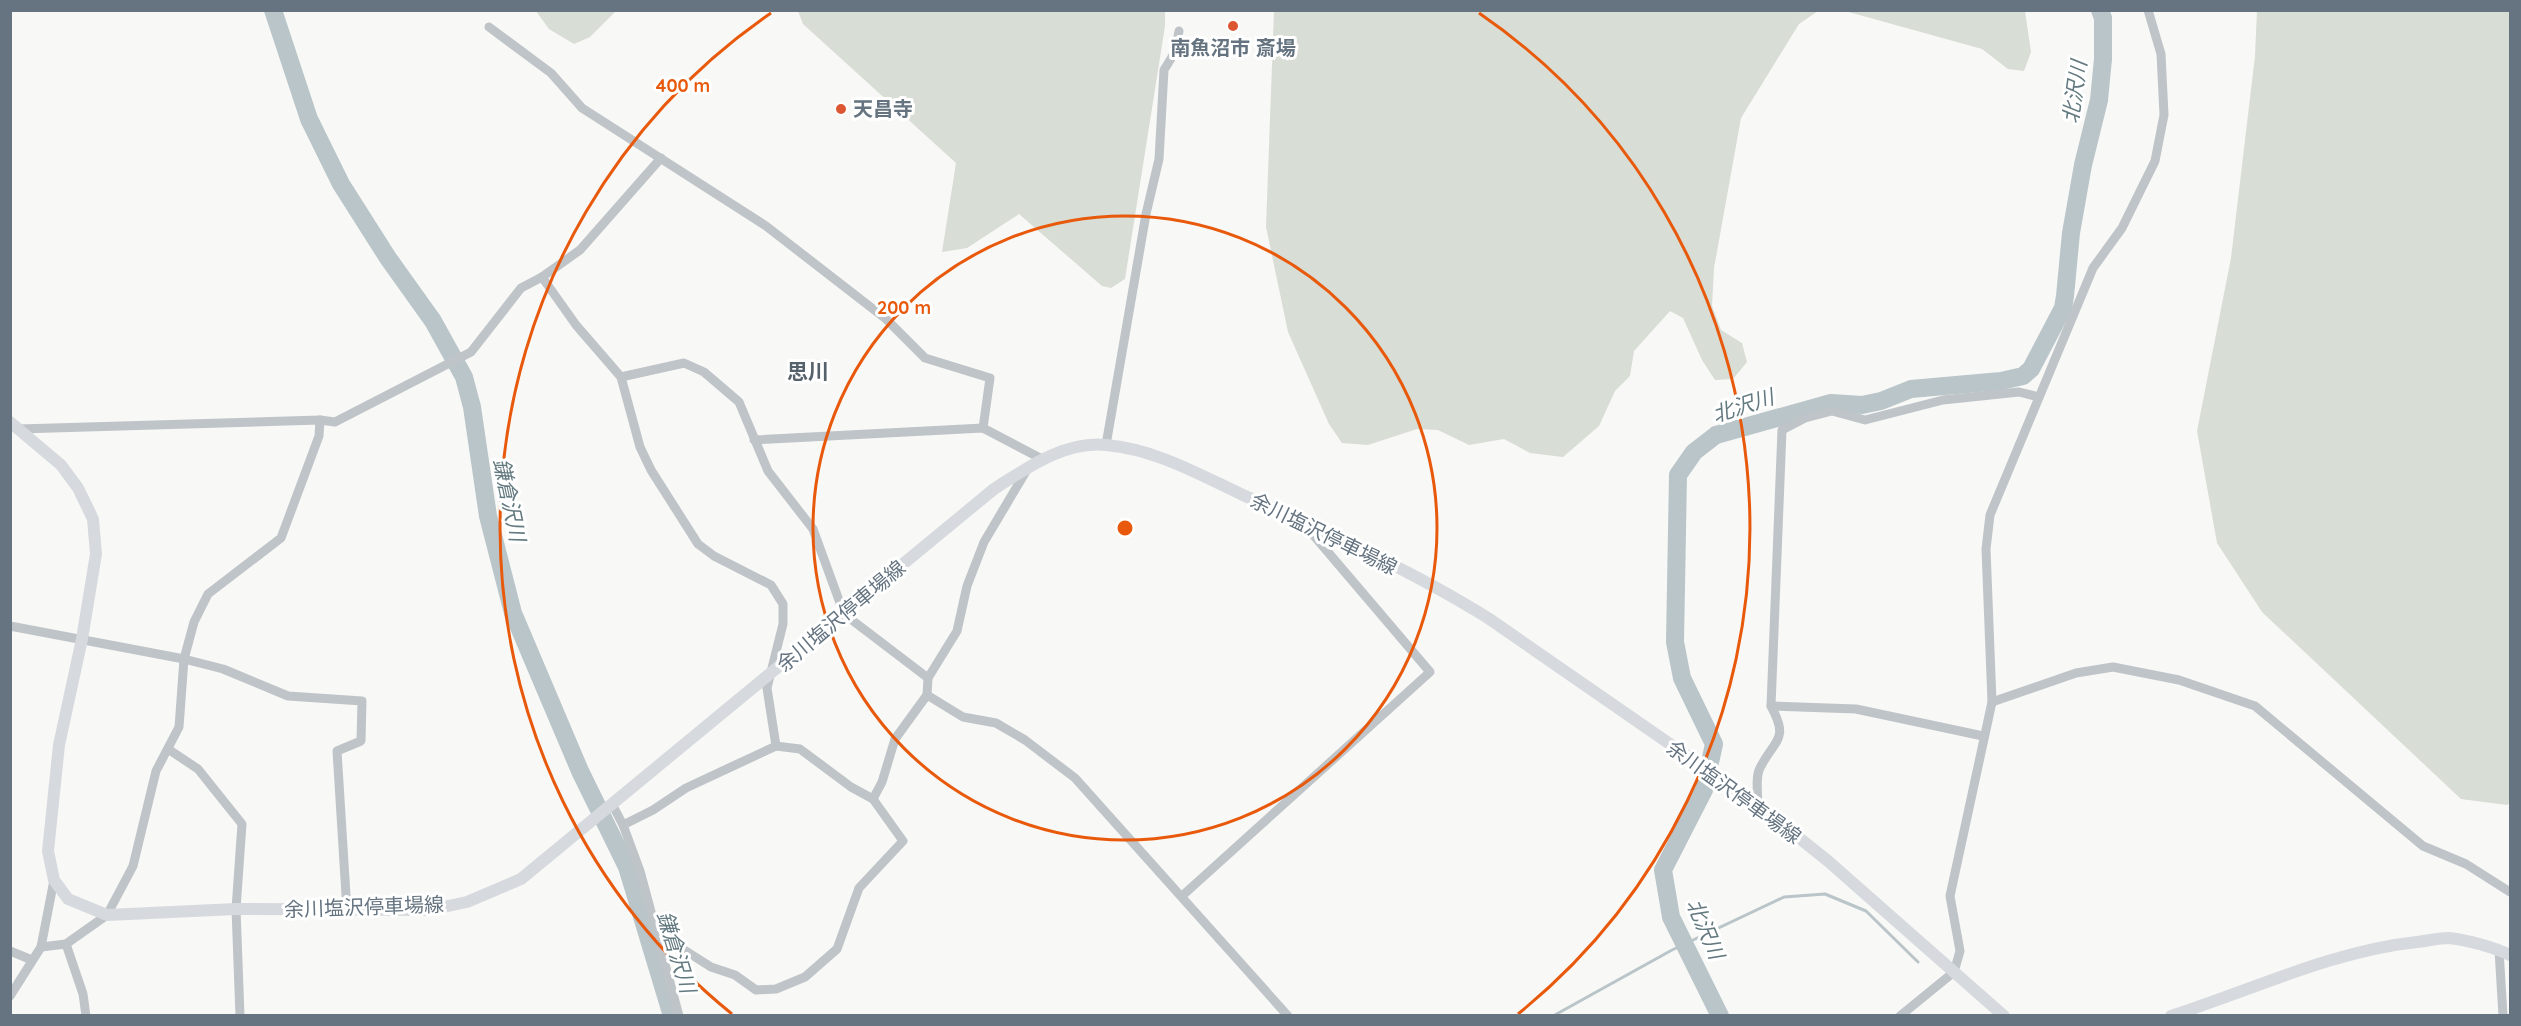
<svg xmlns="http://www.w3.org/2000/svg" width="2521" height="1026" viewBox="0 0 2521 1026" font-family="Quicksand,'Noto Sans JP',sans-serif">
	<rect width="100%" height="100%" fill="#f8f8f6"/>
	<g fill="#d8ddd5">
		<path d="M536,11V10L616,11L590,37L574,44L549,29Z"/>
		<path d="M798,11H1165V26L1125,279L1111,288L1102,286L1019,214L967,248L942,252L956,163L803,24Z"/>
		<path d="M1274,11H1818L1799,24L1741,118L1714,268L1712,306L1721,330L1742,343L1747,362L1733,379L1715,380L1702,360L1683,318L1670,311L1634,351L1630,376L1615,391L1599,426L1563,457L1530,453L1504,439L1469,445L1438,430L1417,429L1368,445L1342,443L1329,424L1288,332L1266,227Z"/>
		<path d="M1845,11H2025L2031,52L2024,71L2008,69L1982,49Z"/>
		<path d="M2257,11H2510V803L2507,805L2461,799L2262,612L2217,543L2197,431L2231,258L2255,56Z"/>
	</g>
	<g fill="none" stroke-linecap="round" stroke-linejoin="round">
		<path stroke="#b9c5c9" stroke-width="3" d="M1553,1016L1672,950L1784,897L1825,894L1866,911L1918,962"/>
		<g stroke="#b9c5c9" stroke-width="18">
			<path d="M273,10L309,119L341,184L388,258L433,321L464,377L472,407L488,516L513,613L580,771L627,867L672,1016"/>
			<path d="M1720,1016L1671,917L1663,870L1704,790L1714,744L1682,678L1675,642L1678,475L1694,452L1716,435L1831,403L1862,405L1881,401L1911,389L2001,381L2023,376L2031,369L2063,308L2065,296L2071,233L2083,165L2099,100L2103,59V18L2100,10"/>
		</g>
		<g stroke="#bfc4c8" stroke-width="9">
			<path d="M489,27L551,73L582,108L766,226L886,319L925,358L990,378L983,428"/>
			<path d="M542,277L576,325L621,377L640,447L651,470L698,544L714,556L771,585L783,604V624L767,688L776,746"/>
			<path d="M621,377L684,363L704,372L739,402L768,471L813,529L844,614L928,678"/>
			<path d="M19,429L320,420L335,422L471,352L521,288L542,277L580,250L661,158"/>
			<path d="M754,440L983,428L1042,459"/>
			<path d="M1106,445L1146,214L1159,159L1164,70L1175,52L1179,31"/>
			<path d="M10,626L184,659L223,669L288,696L362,701L361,741L337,751L347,911"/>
			<path d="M927,695L963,717L996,723L1025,740L1075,778L1288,1016"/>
			<path d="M1992,702L2076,673L2113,667L2179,680L2255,706L2423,846L2466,864L2510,892"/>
			<path d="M1771,706L1856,709L1983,736"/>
			<path d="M168,749L198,769L242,824L236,909L240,1016"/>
			<path d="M612,804L623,825L640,871L679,1016"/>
			<path d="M1758,805C1758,795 1755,777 1760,768C1774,739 1790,741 1771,706L1782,430L1805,418L1832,411L1865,420L1943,400L2019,392L2039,397"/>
			<path d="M623,825L653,810L686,788L776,746L800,749L851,787L873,799L882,782L895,739L927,695L928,678L957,631L967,586L984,542L1028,468"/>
			<path d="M1182,896L1430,672L1304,524"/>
			<path d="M659,934L711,967L735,975L756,990L776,989L805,977L837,949L859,888L903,841L873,799"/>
			<path d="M66,944L83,994L86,1016"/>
			<path d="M41,947L66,944L107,915L133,866L156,771L179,727L184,659L194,622L208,594L281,538L319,436L320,420"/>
			<path d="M2499,950L2503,1016"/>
			<path d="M10,951L32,960"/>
			<path d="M10,996L41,947L54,880"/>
			<path d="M1900,1016L1954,972L1960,951L1950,896L1992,702L1986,549L1990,515L2093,268L2122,228L2155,161L2164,115L2161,54L2148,10"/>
		</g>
		<g stroke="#d6dade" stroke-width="12">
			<path d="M10,422L61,465L78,488L93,519L96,554L82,639L59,745L48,851L54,880L68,899L107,915L236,909L429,910L467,902L521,879L994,489C1027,468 1064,441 1106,445C1155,449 1200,475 1243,495C1326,532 1411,570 1488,618L1758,805L1828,861L2004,1016"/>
			<path d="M2171,1016C2252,990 2332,951 2417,942C2427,941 2438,938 2449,938C2468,940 2493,947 2510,955"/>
		</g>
	</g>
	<g fill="none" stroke="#e8590c" stroke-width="3">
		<circle cx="1125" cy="528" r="312"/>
		<path d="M732 1014A625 625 0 0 1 771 13M1479 13A625 625 0 0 1 1518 1014"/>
	</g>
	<g fill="#dd5632" stroke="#fff" stroke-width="2">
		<circle cx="1233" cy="26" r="6"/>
		<circle cx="841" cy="109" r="6"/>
	</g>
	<g text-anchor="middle" stroke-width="6" stroke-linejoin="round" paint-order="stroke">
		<g font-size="20" font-weight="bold" fill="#657480" stroke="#fff">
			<text x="1233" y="55">南魚沼市 斎場</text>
			<text x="853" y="116" text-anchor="start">天昌寺</text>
		</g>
		<g font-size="20" fill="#657480" stroke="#fff">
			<text transform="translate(1324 534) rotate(26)" y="7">余川塩沢停車場線</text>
			<text transform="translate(841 616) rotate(-40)" y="7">余川塩沢停車場線</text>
			<text transform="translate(1734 792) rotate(36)" y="7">余川塩沢停車場線</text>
			<text transform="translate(364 907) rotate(-2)" y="7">余川塩沢停車場線</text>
		</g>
		<g font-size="21" font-style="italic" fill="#647a81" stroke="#fff">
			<text transform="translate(2075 92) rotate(-82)" y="7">北沢川</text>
			<text transform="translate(1743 406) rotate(-18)" y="7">北沢川</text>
			<text transform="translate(509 500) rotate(78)" y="7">鎌倉沢川</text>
			<text transform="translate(1705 929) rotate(67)" y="7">北沢川</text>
			<text transform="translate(676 952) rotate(73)" y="7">鎌倉沢川</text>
		</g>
		<g font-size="21" font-weight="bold" fill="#56626b" stroke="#fff">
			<text x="808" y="379">思川</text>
		</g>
	</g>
	<circle cx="1125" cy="528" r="9" fill="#e8590c" stroke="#fff" stroke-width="3"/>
	<g font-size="18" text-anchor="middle" font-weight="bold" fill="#e8590c" stroke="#fff" stroke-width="6" stroke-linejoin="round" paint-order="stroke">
		<text x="683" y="92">400 m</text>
		<text x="904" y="314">200 m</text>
	</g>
	<rect width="2521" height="1026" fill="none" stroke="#657480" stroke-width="24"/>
</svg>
